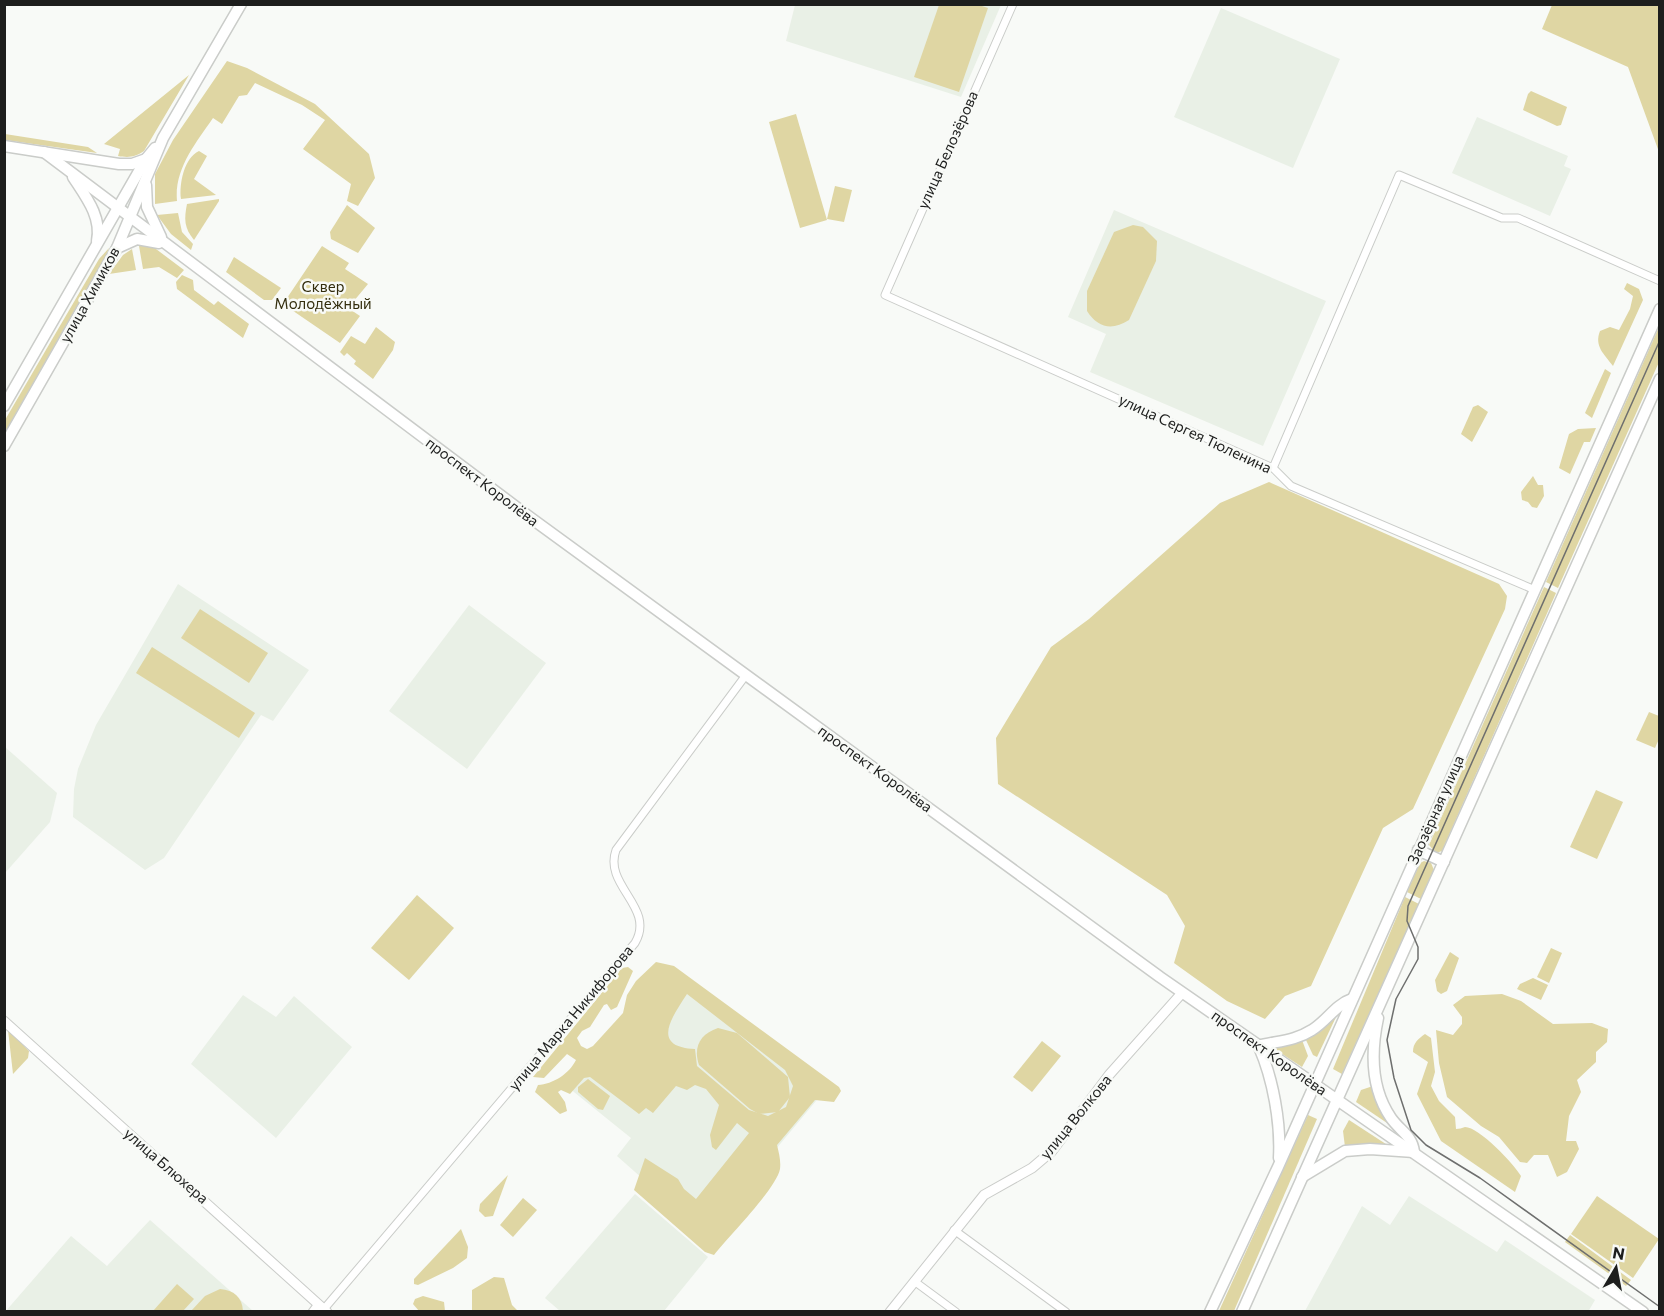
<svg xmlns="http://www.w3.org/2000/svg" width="1664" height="1316" viewBox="0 0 1664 1316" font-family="Commissioner,sans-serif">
	<rect width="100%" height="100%" fill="#f8faf7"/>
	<g fill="#e9f0e6">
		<path d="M795,5H1001L961,97L786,41Z"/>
		<path d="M1221,8L1340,59L1293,168L1174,117Z"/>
		<path d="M1477,117L1568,156L1564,166L1571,169L1550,216L1452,173Z"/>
		<path d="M1114,210L1326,301L1263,446L1090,372L1106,334L1068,317Z"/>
		<path d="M178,584L309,670L273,721L261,715L164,858L145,870L73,817L74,789L78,769L96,725Z"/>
		<path d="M469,605L546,663L467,769L389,711Z"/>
		<path d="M5,747L57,793L50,822L5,873Z"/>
		<path d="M671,968L826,1089L705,1234L617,1156L631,1138L564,1084Z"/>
		<path d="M243,995L276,1017L294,996L352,1047L276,1138L191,1064Z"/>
		<path d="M635,1194L708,1257L664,1311H560L545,1298Z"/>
		<path d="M1409,1196L1497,1252L1505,1240L1595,1300L1588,1312L1305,1311L1362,1206L1390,1225Z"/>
		<path d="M150,1220L253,1311L5,1312L71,1236L107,1266Z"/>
	</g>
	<g fill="#dfd6a3" fill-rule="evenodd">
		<path d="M939,5H979L988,8L959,92L914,77Z"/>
		<path d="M1552,5H1659V152L1628,67L1542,29Z"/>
		<path d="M227,61L247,68L315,104L369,154L375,178L358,206L347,201L351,184L303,149L325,120L302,105L255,83L247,95L239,96L222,124L213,118C196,143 174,169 177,201L155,204V174L173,140Z"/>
		<path d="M189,75L144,151C135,157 129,158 118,156L120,149L104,144Z"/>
		<path d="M1531,91L1567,107L1561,125L1557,126L1523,110L1528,94Z"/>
		<path d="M796,114L827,220L800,228L769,122Z"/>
		<path d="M5,134L88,147L97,153L5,140Z"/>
		<path d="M199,151L207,156L194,179L216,195L181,199C179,184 184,158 199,151Z"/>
		<path d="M835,186L852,190L844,222L827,219Z"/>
		<path d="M219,199V201L194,240C184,228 184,219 187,204Z"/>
		<path d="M347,205L375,228L358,253L331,239L330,232Z"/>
		<path d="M178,213L182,232L193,244L191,250L171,234L157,215Z"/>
		<path d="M1133,225L1143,227L1157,241L1156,261L1129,320C1112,331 1098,328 1087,311V291L1114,232Z"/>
		<path d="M139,246H152L184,270L177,278L159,267L143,269Z"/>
		<path d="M322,246L349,263L345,269L368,284L348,308L360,316L340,343L283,304Z"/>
		<path d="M109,248L104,261L5,434V420L99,259Z"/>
		<path d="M132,249L136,270L109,274L123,255Z"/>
		<path d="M234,257L281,288L272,300H264L226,272Z"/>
		<path d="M182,275L193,280L194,290L214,305L218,301L249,324L243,338L177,289L176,282Z"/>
		<path d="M1627,283L1639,289L1643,300L1613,366C1604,354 1594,346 1600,331L1610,327L1619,330L1630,309L1633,296L1624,289Z"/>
		<path d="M376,327L395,342L393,350L373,379L354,364L356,361L347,353L344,356L340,352L351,336L365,344Z"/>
		<path d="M1659,327V362L1558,588L1546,582Z"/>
		<path d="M1605,369L1611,373L1592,418L1585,413Z"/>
		<path d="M1478,405L1488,412L1472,442L1461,434L1473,407Z"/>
		<path d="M1596,428L1590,442H1584L1570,474L1559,468L1569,434L1578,429Z"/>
		<path d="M1533,476L1538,485H1543L1544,496L1537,508L1532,507L1528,502L1522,500L1521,492Z"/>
		<path d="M1269,482L1499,584L1507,596L1505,609L1413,809L1383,828L1311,986L1285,996L1265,1019L1227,1001L1174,963L1185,926L1167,895L998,784L996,738L1051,647L1089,619L1220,503Z"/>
		<path d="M1544,587L1556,593L1442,851L1436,853L1429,845Z"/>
		<path d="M200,609L268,653L249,683L181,638Z"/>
		<path d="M152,647L255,713L239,738L136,673Z"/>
		<path d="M1649,712L1659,716V739L1655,748L1636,740Z"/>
		<path d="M1596,790L1623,802L1597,859L1570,847Z"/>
		<path d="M1424,861L1431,863L1434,870L1421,899L1407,892L1420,863Z"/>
		<path d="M417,895L454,928L409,980L371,948Z"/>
		<path d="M1405,897L1419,904L1342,1074L1333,1069Z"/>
		<path d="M1551,948L1562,953L1549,983L1537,977Z"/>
		<path d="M1450,952L1459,958L1447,991L1441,994L1437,991L1435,980Z"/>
		<path d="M656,962L674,966L839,1087L841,1091L834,1102L815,1100L777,1145C779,1153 781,1161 780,1169C776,1189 729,1236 714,1255L705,1252L634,1190L645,1158L678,1179L684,1189L696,1199L749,1133L737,1123L716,1150L712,1147L710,1135L719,1105L706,1089L695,1085L687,1090L676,1086L653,1113L646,1108L639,1114L590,1077L584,1078L570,1094L561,1090L558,1092L565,1102L567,1111L560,1114L535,1092L538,1085C553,1084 569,1074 576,1060L567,1054L544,1078L533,1077L622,968L628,967L633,971L617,1007L611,1010L607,1004L604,1005L590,1027L582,1031L577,1038L581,1046L587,1049L593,1046L623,1013L627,995L636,981ZM687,994L785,1070L793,1086L786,1107L768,1116L749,1110L697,1066L695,1049C650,1047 672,1017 687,994Z"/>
		<path d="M1533,978L1548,985L1541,1000L1517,989L1520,984Z"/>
		<path d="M1502,994L1521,1001L1553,1024L1592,1023L1608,1029L1607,1042L1596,1052V1062L1577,1080L1581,1092L1569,1116L1566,1141H1576L1579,1149L1567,1172L1557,1177L1548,1155H1534L1527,1163L1520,1162L1499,1137L1481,1126L1447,1097L1439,1063L1436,1030L1453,1035L1462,1024V1017L1453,1005L1465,996Z"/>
		<path d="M1337,1015L1317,1057L1313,1055L1305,1038Z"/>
		<path d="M718,1028L737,1033L788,1077L790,1097L778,1112L759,1114L750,1109L699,1065C693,1047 700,1034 718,1028Z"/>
		<path d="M8,1030L29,1051L28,1058L13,1074Z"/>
		<path d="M1425,1034L1431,1038L1435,1072L1431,1086L1439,1101L1455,1117L1456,1129C1459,1129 1462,1128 1465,1127C1479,1127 1514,1164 1521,1176L1515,1192L1441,1141L1417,1094L1428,1062L1413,1052C1413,1043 1418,1039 1425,1034Z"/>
		<path d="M1302,1040L1308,1056L1302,1067L1273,1048Z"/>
		<path d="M1042,1041L1061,1056L1032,1092L1013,1077Z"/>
		<path d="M588,1079L610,1096L603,1110L598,1109L578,1092V1087Z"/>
		<path d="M1373,1086L1390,1125L1356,1102L1361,1090Z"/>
		<path d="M1308,1115L1317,1119L1234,1311H1219Z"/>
		<path d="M1349,1120L1392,1148L1345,1147L1343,1131Z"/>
		<path d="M508,1175L493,1216L485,1217L479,1211L480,1204Z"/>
		<path d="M1597,1196L1659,1239L1633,1278L1571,1234Z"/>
		<path d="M523,1198L537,1210L513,1237L500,1225Z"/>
		<path d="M461,1229L468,1247L467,1258L453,1268L418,1285L414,1284V1279Z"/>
		<path d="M1570,1235L1631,1280L1626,1286L1565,1242Z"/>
		<path d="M494,1277L504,1278L512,1305L518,1311H472V1290Z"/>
		<path d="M177,1284L194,1299L183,1311H153Z"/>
		<path d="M220,1289C234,1290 242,1297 243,1311H191L205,1296Z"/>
		<path d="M423,1296L444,1302L445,1311H419L413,1304L415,1299Z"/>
	</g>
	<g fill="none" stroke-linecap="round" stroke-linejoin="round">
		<defs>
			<g id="minor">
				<path d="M1013,4L885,295L1273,468L1291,486L1535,590"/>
				<path d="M1273,468L1399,175L1502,218H1518L1660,281"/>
				<path d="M954,1230L1066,1312"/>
				<path d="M914,1281L956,1312"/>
				<path d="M324,1309L635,943C656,907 603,886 616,850L746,675"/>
				<path d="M312,1312L318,1304"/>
			</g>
			<g id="tertiary">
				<path d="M4,1021L327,1312"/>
				<path d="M890,1312L984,1195L1032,1168L1052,1151L1109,1075L1182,993"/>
			</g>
			<g id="secondary">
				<path d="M4,146L119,164H132L146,159"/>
				<path d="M44,152L524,513L1160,977L1643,1312"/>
				<path d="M73,177C86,197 102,217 97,241"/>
				<path d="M146,185L147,207L161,237"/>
				<path d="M117,248L137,239L159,243"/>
				<path d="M4,406L146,159L155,148"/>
				<path d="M4,446L117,248L163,138L241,4"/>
				<path d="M1418,850L1444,862"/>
				<path d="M1378,1018C1371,1051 1371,1089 1391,1118C1400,1131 1412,1135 1414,1152"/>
				<path d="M1258,1046C1277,1041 1295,1041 1312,1030C1327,1021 1335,1005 1352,999"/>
				<path d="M1259,1047C1273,1079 1281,1123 1279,1158"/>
				<path d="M1302,1177L1345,1151L1370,1149L1414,1152"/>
				<path d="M1210,1312L1278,1167L1660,309"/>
				<path d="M1242,1312L1660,379"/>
			</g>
		</defs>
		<use href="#minor" stroke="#caccc9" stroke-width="9"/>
		<use href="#tertiary" stroke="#caccc9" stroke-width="11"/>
		<use href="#secondary" stroke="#caccc9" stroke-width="13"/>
		<use href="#minor" stroke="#fff" stroke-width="7"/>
		<use href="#tertiary" stroke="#fff" stroke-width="9"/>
		<use href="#secondary" stroke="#fff" stroke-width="10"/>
		<path stroke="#6e6f6e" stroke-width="1.5" d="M1660,340L1408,906L1407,921L1418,947V959L1396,999L1387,1040L1394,1078L1411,1130L1426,1145L1480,1178L1660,1307"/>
	</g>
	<g text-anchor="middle" stroke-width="5" stroke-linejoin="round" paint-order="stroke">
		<g font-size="15" fill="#1d1e1d" stroke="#f8faf7">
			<text transform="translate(948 150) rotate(-66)" y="5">улица Белозёрова</text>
			<text transform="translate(90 295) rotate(-61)" y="5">улица Химиков</text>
			<text transform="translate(1195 434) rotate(25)" y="5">улица Сергея Тюленина</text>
			<text transform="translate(482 482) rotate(37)" y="5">проспект Королёва</text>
			<text transform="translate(875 769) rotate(36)" y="5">проспект Королёва</text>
			<text transform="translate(1436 810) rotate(-66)" y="5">Заозёрная улица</text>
			<text transform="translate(571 1018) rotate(-50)" y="5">улица Марка Никифорова</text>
			<text transform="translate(1269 1053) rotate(35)" y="5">проспект Королёва</text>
			<text transform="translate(1076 1117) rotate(-51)" y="5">улица Волкова</text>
			<text transform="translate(166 1166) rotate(41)" y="5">улица Блюхера</text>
		</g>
		<g font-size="15" fill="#332d0d" stroke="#f8faf7">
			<text x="323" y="292">Сквер<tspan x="323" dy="17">Молодёжный</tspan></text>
		</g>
	</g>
	<rect width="1664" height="1316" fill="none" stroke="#1d1e1d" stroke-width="12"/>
	<g transform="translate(1616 1268) rotate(10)" stroke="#f8faf7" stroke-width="4.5" paint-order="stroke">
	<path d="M0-4.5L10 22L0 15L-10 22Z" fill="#1d1e1d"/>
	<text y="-9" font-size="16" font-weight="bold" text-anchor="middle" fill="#1d1e1d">N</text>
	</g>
</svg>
